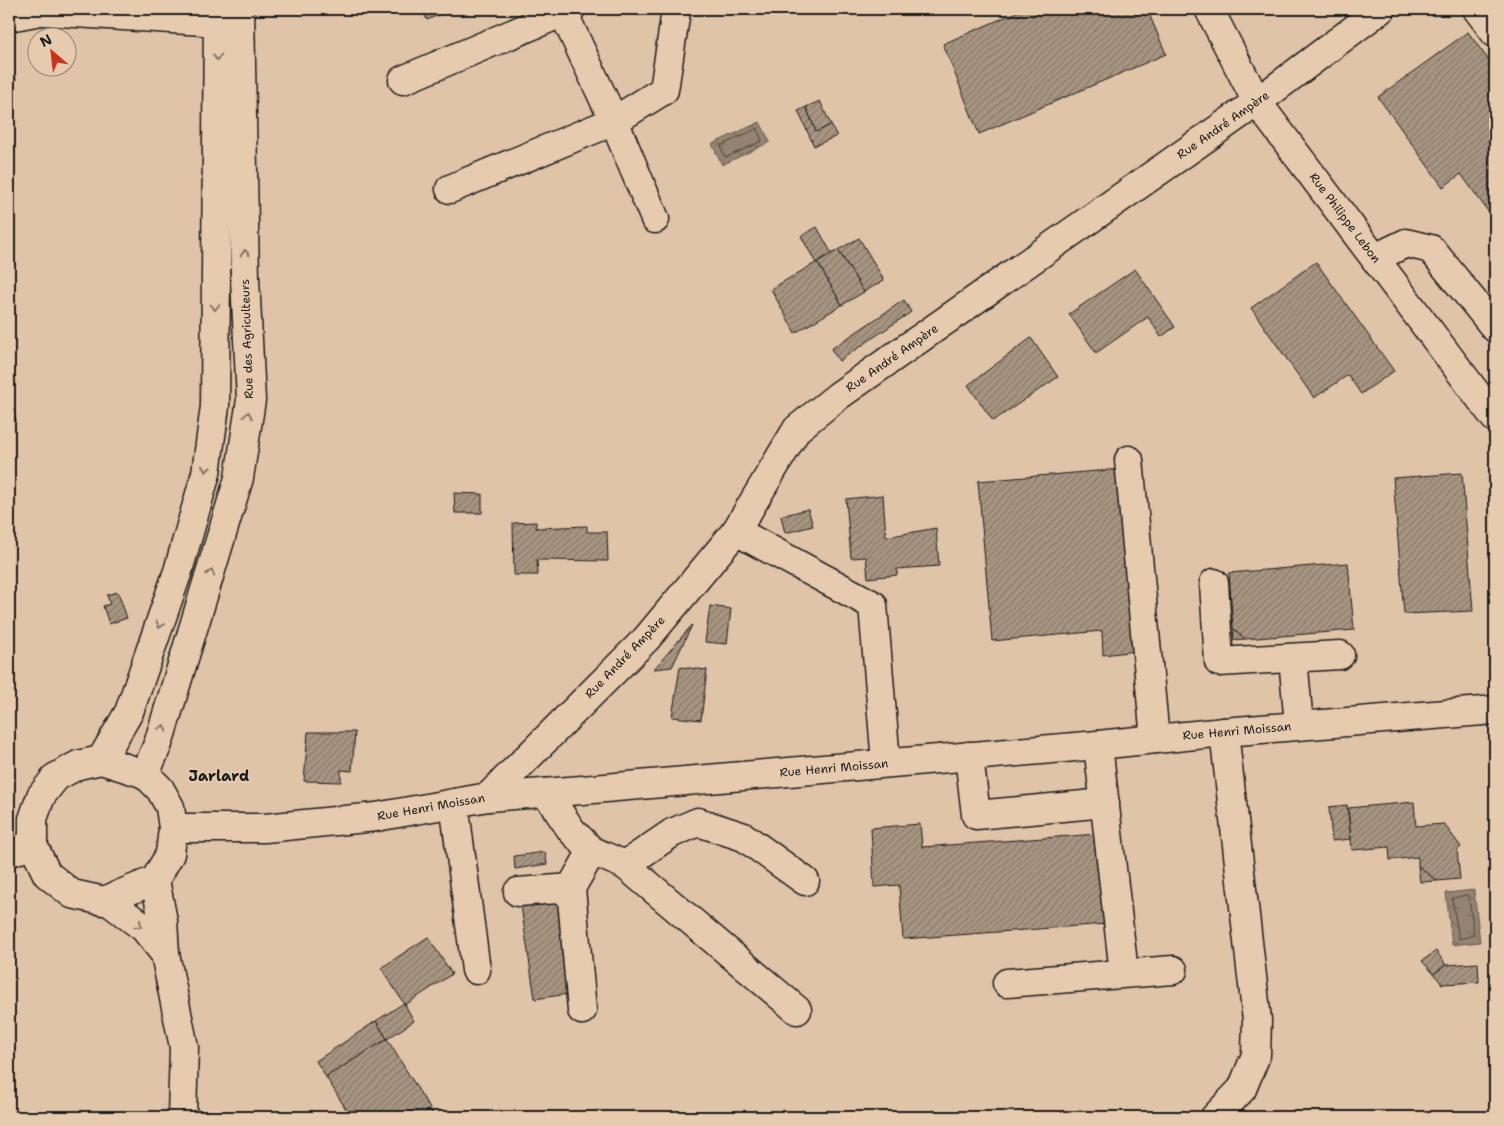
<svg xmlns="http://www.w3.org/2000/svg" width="1504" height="1126" viewBox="0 0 1504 1126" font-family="'Shantell Sans',sans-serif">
	<defs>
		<pattern id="water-ripples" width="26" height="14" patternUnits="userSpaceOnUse" patternTransform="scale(1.25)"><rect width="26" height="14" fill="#958372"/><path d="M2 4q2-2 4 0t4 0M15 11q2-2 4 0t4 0" fill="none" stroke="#796a5d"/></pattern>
		<pattern id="building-hatch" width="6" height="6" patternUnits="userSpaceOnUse" patternTransform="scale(1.25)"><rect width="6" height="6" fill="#a89581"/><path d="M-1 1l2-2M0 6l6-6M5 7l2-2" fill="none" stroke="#887969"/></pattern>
	</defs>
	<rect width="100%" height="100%" fill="#dfc4a8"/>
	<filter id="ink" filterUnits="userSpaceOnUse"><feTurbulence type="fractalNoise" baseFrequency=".02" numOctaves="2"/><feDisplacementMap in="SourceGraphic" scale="10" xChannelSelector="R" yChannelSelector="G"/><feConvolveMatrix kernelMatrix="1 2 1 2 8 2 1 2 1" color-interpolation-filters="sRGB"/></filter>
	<g filter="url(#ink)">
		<g fill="url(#water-ripples)" stroke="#655a50">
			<path d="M760,122L770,142L722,165L712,144Z"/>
			<path d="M1474,890L1480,942L1452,945L1446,893Z"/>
		</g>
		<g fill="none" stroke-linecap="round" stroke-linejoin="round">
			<g stroke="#4c453e" stroke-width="1">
				<path d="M757,129L762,141L727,157L724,156L721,146Z"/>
				<path d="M1467,895L1469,897L1474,935L1459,939L1452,899Z"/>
			</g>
		</g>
		<g fill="url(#building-hatch)" stroke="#1c1c1c">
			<path d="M422,9H452L427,20Z"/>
			<path d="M1024,9H1147L1166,54L979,134L943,44Z"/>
			<path d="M1468,32L1495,69V221L1461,174L1443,187L1378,97Z"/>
			<path d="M13,65L16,80L9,81V66Z"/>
			<path d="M820,101L831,125L816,132L806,107Z"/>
			<path d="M806,107L816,132L831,125L837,136L814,146L798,111Z"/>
			<path d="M817,227L832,254L816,263L801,236Z"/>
			<path d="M859,238L884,280L864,292L838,250Z"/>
			<path d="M838,250L864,292L842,305L817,262Z"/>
			<path d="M817,262L842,305L795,333L771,289Z"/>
			<path d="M1316,262L1394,371L1361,394L1348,375L1314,398L1251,308Z"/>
			<path d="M1135,269L1175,327L1161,337L1148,317L1096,353L1069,314Z"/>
			<path d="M904,300L911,312L839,361L831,349Z"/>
			<path d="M1031,338L1058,377L993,421L968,385Z"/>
			<path d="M9,383L16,421L9,422Z"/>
			<path d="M1121,469L1136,651L1103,655L1102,631L992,641L978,481Z"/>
			<path d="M1462,473L1473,611L1404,614L1393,478Z"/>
			<path d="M454,493L482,494V513H455Z"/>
			<path d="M883,495L886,537L936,528L939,566L897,569V575L868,578L866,557L851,558L846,499Z"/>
			<path d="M808,509L813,526L785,533L781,516Z"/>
			<path d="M536,522V528L587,526V532H607L608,561L537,560L538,575H514L513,523Z"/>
			<path d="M1348,563L1354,630L1245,639L1233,628L1229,573Z"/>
			<path d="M118,592L127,618L109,624L103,606L110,604L107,595Z"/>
			<path d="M710,606L731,609L727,644L705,642Z"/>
			<path d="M692,625L672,667L654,669Z"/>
			<path d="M1233,628L1245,639L1234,640Z"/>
			<path d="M680,667L707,670L701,720L672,717Z"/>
			<path d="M308,732H355L352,771L341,770V782L304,781Z"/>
			<path d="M1414,802L1416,826L1444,824L1461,847L1457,850L1460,879L1437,881L1418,866V857L1390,860L1389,847L1352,850L1348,808Z"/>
			<path d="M1347,805L1351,839L1332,841L1329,807Z"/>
			<path d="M920,824L922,847L1098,834L1106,924L903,939L899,885L874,887L871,828Z"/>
			<path d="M545,852L547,864L515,869L514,856Z"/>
			<path d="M1418,866L1437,881L1420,882Z"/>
			<path d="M561,900L574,993L535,999L521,906Z"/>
			<path d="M428,937L452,974L405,1005L381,968Z"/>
			<path d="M1436,951L1446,965L1434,974L1422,961Z"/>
			<path d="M1478,963L1479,982L1442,984L1434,974L1446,965Z"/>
			<path d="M404,1003L414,1021L387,1039L376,1021Z"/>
			<path d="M376,1021L387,1039L326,1077L316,1061Z"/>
			<path d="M387,1039L435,1117H351L326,1077Z"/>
		</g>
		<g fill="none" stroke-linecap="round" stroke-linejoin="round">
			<defs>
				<g id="minor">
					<path d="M1209,9L1257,102L1495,418"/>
					<path d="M1477,9L1495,33"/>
					<path d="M43,11L236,23"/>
					<path d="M563,12L614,121L655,219"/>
					<path d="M9,17L51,9"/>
					<path d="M403,80L571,9"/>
					<path d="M450,189L614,121L664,90L676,11"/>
					<path d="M1375,258L1406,243L1431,249L1495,328"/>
					<path d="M1129,460L1155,739"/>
					<path d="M736,531L873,605L886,763"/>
					<path d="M1214,583L1219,662L1340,655"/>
					<path d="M1293,658L1299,725"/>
					<path d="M1098,745L1124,973"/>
					<path d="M969,756L976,815L1105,803"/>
					<path d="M101,760L129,712L178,571L206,473L215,406L218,9"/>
					<path d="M145,774L158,744L239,478L251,400L245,279L240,9"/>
					<path d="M546,793L572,831L592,851L625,865L797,1010"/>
					<path d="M488,797L647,638L736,531L797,429L838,396L1257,102L1381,9"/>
					<path d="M454,803L476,970"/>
					<path d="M173,828H265L376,817L488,797L582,790L1098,745L1224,732L1495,710"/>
					<path d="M9,852L33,845"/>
					<path d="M625,865L672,833L698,822L744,837L805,881"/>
					<path d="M155,880L104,901L72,894L47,874L33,845V819L41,796L56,777L78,765L101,760L145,774L160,789L170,807L173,828L170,854L155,880L163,921L165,954L184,1047L182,1117"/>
					<path d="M518,892L571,888"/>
					<path d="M107,900L144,928L165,954"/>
					<path d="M1007,983L1173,970"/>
					<path d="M582,1010L571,888L592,851"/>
					<path d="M1215,1117L1242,1089L1256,1055L1257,1020L1224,732"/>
				</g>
			</defs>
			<use href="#minor" stroke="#1c1c1c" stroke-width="31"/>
			<use href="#minor" stroke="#e7cbae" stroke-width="28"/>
		</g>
		<defs><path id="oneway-chevron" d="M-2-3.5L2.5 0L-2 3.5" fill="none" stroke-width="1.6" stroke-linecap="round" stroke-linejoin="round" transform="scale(1.25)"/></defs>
		<g stroke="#827465">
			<use href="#oneway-chevron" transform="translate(217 57) rotate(90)"/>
			<use href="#oneway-chevron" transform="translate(245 253) rotate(-91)"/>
			<use href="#oneway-chevron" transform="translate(215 307) rotate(90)"/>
			<use href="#oneway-chevron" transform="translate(248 415) rotate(-82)"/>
			<use href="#oneway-chevron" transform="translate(206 469) rotate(100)"/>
			<use href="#oneway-chevron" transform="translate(211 573) rotate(-73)"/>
			<use href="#oneway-chevron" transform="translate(160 625) rotate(109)"/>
			<use href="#oneway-chevron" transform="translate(163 728) rotate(-72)"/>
			<use href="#oneway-chevron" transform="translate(139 925) rotate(40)"/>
		</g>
	</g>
	<g text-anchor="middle" stroke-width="4" stroke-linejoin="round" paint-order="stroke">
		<g font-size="12" fill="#1c1c1c" stroke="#e7cbae">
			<text transform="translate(1223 125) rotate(-35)" y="4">Rue André Ampère</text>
			<text transform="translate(1345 218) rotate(53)" y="4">Rue Philippe Lebon</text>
			<text transform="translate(247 339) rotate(-92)" y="4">Rue des Agriculteurs</text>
			<text transform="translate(892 358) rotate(-35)" y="4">Rue André Ampère</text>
			<text transform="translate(625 657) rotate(-46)" y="4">Rue André Ampère</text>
			<text transform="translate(1237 731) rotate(-5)" y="4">Rue Henri Moissan</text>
			<text transform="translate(834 768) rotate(-5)" y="4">Rue Henri Moissan</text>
			<text transform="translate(431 807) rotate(-10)" y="4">Rue Henri Moissan</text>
		</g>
		<g font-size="15" font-weight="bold" fill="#1c1c1c" stroke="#e7cbae">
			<text x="219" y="781">Jarlard</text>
		</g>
	</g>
	<rect width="1504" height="1126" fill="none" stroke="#e7cbae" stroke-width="30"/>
	<rect x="15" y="15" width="1474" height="1096" fill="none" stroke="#1c1c1c" stroke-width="2" filter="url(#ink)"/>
	<g transform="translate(52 52) rotate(332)"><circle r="24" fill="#e7cbae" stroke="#968574"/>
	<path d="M0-4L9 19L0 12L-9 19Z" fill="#c8321e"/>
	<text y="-8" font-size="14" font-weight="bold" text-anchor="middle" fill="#1c1c1c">N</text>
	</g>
</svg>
